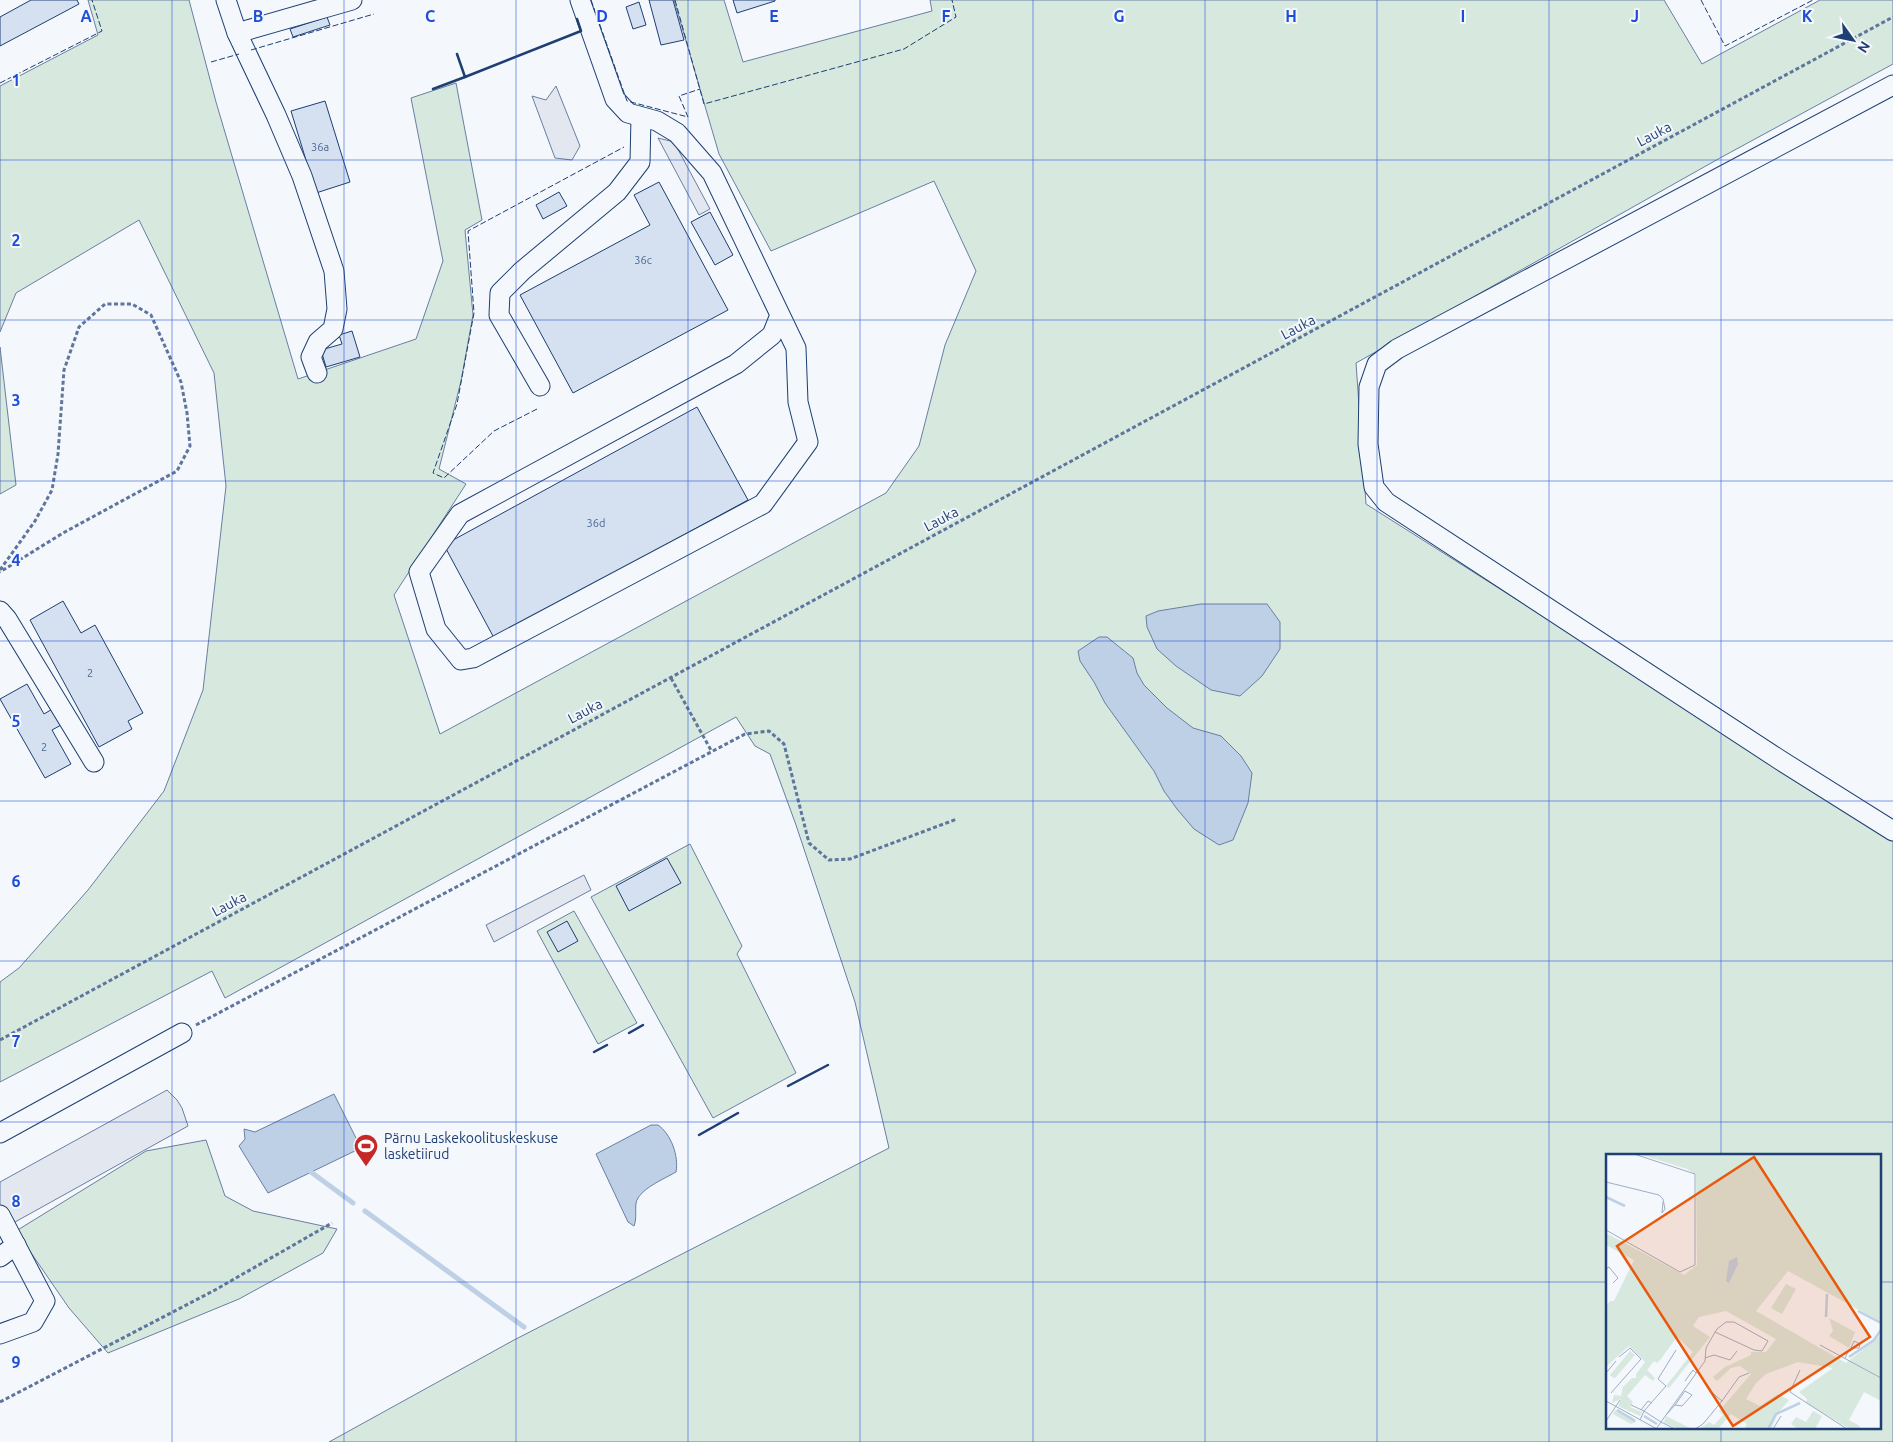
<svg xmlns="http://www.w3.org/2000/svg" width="1893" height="1442" viewBox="0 0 1893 1442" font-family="Ubuntu,sans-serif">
	<rect width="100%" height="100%" fill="#f4f7fb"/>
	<g fill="#d7e8df" stroke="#687fa3" fill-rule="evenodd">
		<path d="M88,0H189L216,102L298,379L416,339L443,261L411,98L456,83L482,220L465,230L473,315L461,381L439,469L466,484L394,595L440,734L886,493L919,446L945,345L976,271L934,181L771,251L719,154L674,0H724L743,62L932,11L930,0H1664L1702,64L1820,0H1893V64L1720,158L1356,363L1366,504L1893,838V1442H329L514,1340L889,1148L855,1002L796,825L770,754L755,746L736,717L225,998L212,971L0,1082V982L19,968L88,890L164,791L203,690L226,486L214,373L139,220L16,293L0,332V86L98,35ZM1607,1156H1879V1428H1607Z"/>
		<path d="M0,347L16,485L0,494Z"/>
		<path d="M690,844L742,946L737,954L796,1073L713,1118L591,897Z"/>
		<path d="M574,911L637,1023L598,1044L537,931Z"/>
		<path d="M206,1140L225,1196L253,1211L337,1229L323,1253L239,1299L108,1353L69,1308L16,1231L146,1151Z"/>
	</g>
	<g fill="#e3e8f0" stroke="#687fa3">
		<path d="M556,86L580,146L572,160L555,158L532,96L546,100Z"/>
		<path d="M658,138L674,142L710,209L699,215Z"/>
		<path d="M584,875L591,890L494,942L486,925Z"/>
		<path d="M167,1090L177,1100L182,1108L188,1126L6,1227L0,1215V1182Z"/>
	</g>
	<g fill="#bed0e5" stroke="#687fa3">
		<path d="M1201,604H1267L1280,622V649L1262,676L1240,696L1211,690L1176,666L1157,649L1147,627L1146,616L1158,611Z"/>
		<path d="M1099,637H1107L1133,658L1137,673L1144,685L1167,708L1193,728L1221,736L1241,756L1252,773L1248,803L1233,840L1219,845L1194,829L1177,809L1164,791L1154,771L1105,703L1094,682L1080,661L1078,651Z"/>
		<path d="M334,1094L361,1148L268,1193L239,1146L245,1139L244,1129L255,1132Z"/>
		<path d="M651,1125H658C671,1134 679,1156 676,1172C664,1179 639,1189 636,1203C635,1211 637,1218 634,1226L628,1222L596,1154Z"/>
	</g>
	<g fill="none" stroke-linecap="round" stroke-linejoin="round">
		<g stroke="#bed0e5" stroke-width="5">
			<path d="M311,1172L353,1203"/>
			<path d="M365,1211L524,1327"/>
		</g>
	</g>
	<g fill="#d5e0f0" stroke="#1d3f73">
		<path d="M31,0H77L79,4L0,46V17Z"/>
		<path d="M649,0H673L684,40L661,45Z"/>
		<path d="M733,0H775V1L737,13Z"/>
		<path d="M639,2L646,25L633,29L626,7Z"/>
		<path d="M327,17L330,25L293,37L290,29Z"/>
		<path d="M325,101L350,182L316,193L291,111Z"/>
		<path d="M659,182L728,310L573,393L520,295L650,225L634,195Z"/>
		<path d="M559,192L567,206L543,219L536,205Z"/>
		<path d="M710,212L733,255L715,265L691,222Z"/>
		<path d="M352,331L360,357L326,367L321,350L342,344L339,335Z"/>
		<path d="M697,407L748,500L494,638L444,545Z"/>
		<path d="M63,601L81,633L95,625L143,713L128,721L132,729L99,747L30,620Z"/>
		<path d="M27,684L44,714L54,708L63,724L52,730L71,764L45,778L0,699Z"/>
		<path d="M667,858L681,883L629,911L616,886Z"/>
		<path d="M567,921L578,941L558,952L547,932Z"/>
	</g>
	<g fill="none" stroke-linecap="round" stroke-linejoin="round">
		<defs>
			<g id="minor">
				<path d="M226,0L237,33L352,0"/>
				<path d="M580,0L615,99L628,113L657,121L677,133L712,173L796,348L798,402L808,442L763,504L473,658L461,660L436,629L419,572L460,514L736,364L772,335L780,315"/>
				<path d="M237,33L276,115L302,176L334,271L337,309L333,329L318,342L311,357L317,373"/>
				<path d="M1893,85L1397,349L1377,364L1369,387L1368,444L1374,487L1386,502L1780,760L1893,831"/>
				<path d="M540,386L499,315L500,293L522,271L617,192L640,162L641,117"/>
				<path d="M0,611L7,619L94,762"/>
				<path d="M0,1133L182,1033"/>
				<path d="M0,1215L45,1301L33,1322L0,1334"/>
				<path d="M0,1257L16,1245"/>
			</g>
		</defs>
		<use href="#minor" stroke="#1d3f73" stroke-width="21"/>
		<g stroke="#5e769c" stroke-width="3" stroke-dasharray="4 2.5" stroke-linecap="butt">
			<path d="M0,570L35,521L52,490L58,454L64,370L79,327L105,304H132L151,315L181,382L187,413L190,446L177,471L63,533L0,572"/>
			<path d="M671,678L712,752"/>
			<path d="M196,1025L745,734L769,731L784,744L809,843L829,860L850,859L957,819"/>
			<path d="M0,1040L1893,17"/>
			<path d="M0,1402L215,1290L332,1223"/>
		</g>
		<use href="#minor" stroke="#f4f7fb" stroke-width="19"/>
		<g stroke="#1d3f73" stroke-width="1" stroke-dasharray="6 2.5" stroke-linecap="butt">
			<path d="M591,0L627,101L688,117L679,96L700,89"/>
			<path d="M675,0L704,104L904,49L956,17L952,0"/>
			<path d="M1701,0L1725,46L1813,0"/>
			<path d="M251,50L374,14"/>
			<path d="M211,62L239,54"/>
			<path d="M0,83L102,31L92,0"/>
			<path d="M537,409L494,431L444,478L433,473L457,404L474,313L468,231L624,147"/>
		</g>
		<g stroke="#1d3f73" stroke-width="2.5">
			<path d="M457,54L465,77L581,31L577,19"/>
			<path d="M433,89L465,77"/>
			<path d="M629,1033L643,1025"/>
			<path d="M594,1052L607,1045"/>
			<path d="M788,1086L828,1065"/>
			<path d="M699,1135L738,1113"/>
		</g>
	</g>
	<path fill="none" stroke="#1d4ed8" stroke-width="1" stroke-opacity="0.55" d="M172,0V1442M344,0V1442M516,0V1442M688,0V1442M860,0V1442M1033,0V1442M1205,0V1442M1377,0V1442M1549,0V1442M1721,0V1156M0,160H1893M0,320H1893M0,481H1893M0,641H1893M0,801H1893M0,961H1893M0,1122H1893M0,1282H1607M1879,1282H1893M1721,1428V1442"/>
	<defs>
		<symbol id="stadium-pin" viewBox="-11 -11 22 30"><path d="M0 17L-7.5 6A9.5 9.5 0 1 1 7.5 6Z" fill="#c62828" stroke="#f4f7fb"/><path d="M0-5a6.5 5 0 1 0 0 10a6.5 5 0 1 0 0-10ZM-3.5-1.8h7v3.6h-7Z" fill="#fff"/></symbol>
	</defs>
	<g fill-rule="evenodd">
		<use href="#stadium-pin" x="352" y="1132" width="28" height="38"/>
	</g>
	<g text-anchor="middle" stroke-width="4" stroke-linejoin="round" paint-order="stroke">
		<g font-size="11" fill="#4b6792">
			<text x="320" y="151">36a</text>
			<text x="643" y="264">36c</text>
			<text x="596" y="527">36d</text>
			<text x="90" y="677">2</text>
			<text x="44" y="751">2</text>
		</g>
		<g font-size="14" fill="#1d3f73" stroke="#f4f7fb">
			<text transform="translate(1654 134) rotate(-28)" y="5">Lauka</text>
			<text transform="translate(1298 327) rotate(-28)" y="5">Lauka</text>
			<text transform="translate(941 519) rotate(-28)" y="5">Lauka</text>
			<text transform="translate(585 711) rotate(-28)" y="5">Lauka</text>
			<text transform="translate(229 904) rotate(-28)" y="5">Lauka</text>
		</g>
		<g font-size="14" fill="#1d3f73" stroke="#f4f7fb" text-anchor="start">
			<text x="384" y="1143">Pärnu Laskekoolituskeskuse<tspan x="384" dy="16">lasketiirud</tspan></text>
		</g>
	</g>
	<g transform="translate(1606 1154)">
		<rect width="275" height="275" fill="#f4f7fb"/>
		<path d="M33,0H275V168L182,117L150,157L240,209L275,181V247L258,238L243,266L254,272L253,275H244L200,249L201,245L193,238L227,214L192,208L160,220L150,229L140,245L154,252L172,240L183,246L172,259L165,275H138L141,270L125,260L112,275H94L103,268L108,271L117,261L113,257L145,220L134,212L125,214L111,227L107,223L119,213L145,201V198H160L170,185L120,157L93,163L87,172L104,183L63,234L60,232L87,198L71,183L54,206L51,209L48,207L41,216L49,224L47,227L39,221L21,242L27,248L24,253L36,258L34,262L12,252L15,245L6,249L8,241L15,242L17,233L26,224H30V220L39,208L23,192L0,213V152L4,147H8L28,106L0,91V79L78,121L91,111L90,21L81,15ZM180,130L190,135L176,160L165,154ZM223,164L249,178L243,194L223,182L227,177ZM24,197L29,201L9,224L6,223L4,221ZM9,256L26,263L30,268L25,270L7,260L0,275ZM207,257L216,262L209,275H192L185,270L190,263L200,268ZM60,262L86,275H73L58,269Z" fill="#d7e8df"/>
		<path d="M131,103L132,110L123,129L120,127L123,107Z" fill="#bed0e5"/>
		<path fill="none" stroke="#bed0e5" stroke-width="2.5" d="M0,43L19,52M252,157L275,169M220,163L221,140M243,203L268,186L275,176M11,256L29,267M38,262L51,270M162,275L170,260L194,249"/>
		<path fill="none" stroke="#9eadc5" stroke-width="1" d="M0,28L53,41L57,45L59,55L56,59L57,48M0,76L74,118L89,111V20L28,0M0,115L3,113L12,124L7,129M214,191L275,224M99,204L108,201L124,206L131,197M239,204L242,198L244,196L245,194L248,187L254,190L253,194H245M194,216L184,238L241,275M0,219L10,207M79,227L87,216L90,219M5,239L35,205L24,194L13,203M0,247L51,275M116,247L133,223L143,219M25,251L38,257L60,232L52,225L70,196M35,256L42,247L46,249M60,261L69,251L76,252L86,241L79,237L69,251M34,266L38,257L55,268L99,207L100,194L109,178L111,175L120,168H128L162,187L156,197L148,196L109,178M0,267L14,246M50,275L55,268L69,275M89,275L97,270L116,247L104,237M167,275L175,262"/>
		<path fill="#e8590c" fill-opacity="0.15" stroke="#e8590c" stroke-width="2.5" d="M148,3L264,183L127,272L11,92Z"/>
		<rect width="275" height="275" fill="none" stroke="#1d3f73" stroke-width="2.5"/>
	</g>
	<g font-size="16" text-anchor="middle" font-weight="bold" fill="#1d4ed8" stroke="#f4f7fb" stroke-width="4" stroke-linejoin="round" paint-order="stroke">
		<text x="86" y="22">A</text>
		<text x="258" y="22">B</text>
		<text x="430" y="22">C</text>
		<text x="602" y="22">D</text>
		<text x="774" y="22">E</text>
		<text x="946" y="22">F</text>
		<text x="1119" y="22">G</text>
		<text x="1291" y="22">H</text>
		<text x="1463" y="22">I</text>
		<text x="1635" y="22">J</text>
		<text x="1807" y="22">K</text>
		<text x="16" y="86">1</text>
		<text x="16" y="246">2</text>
		<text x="16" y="406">3</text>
		<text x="16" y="566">4</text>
		<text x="16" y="727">5</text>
		<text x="16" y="887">6</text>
		<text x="16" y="1047">7</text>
		<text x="16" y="1207">8</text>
		<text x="16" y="1368">9</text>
	</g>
	<g transform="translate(1853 40) rotate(123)" stroke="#f4f7fb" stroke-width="4" paint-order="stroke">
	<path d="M0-4L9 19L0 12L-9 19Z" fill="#1d3f73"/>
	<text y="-8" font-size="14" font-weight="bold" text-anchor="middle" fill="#1d3f73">N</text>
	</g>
</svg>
